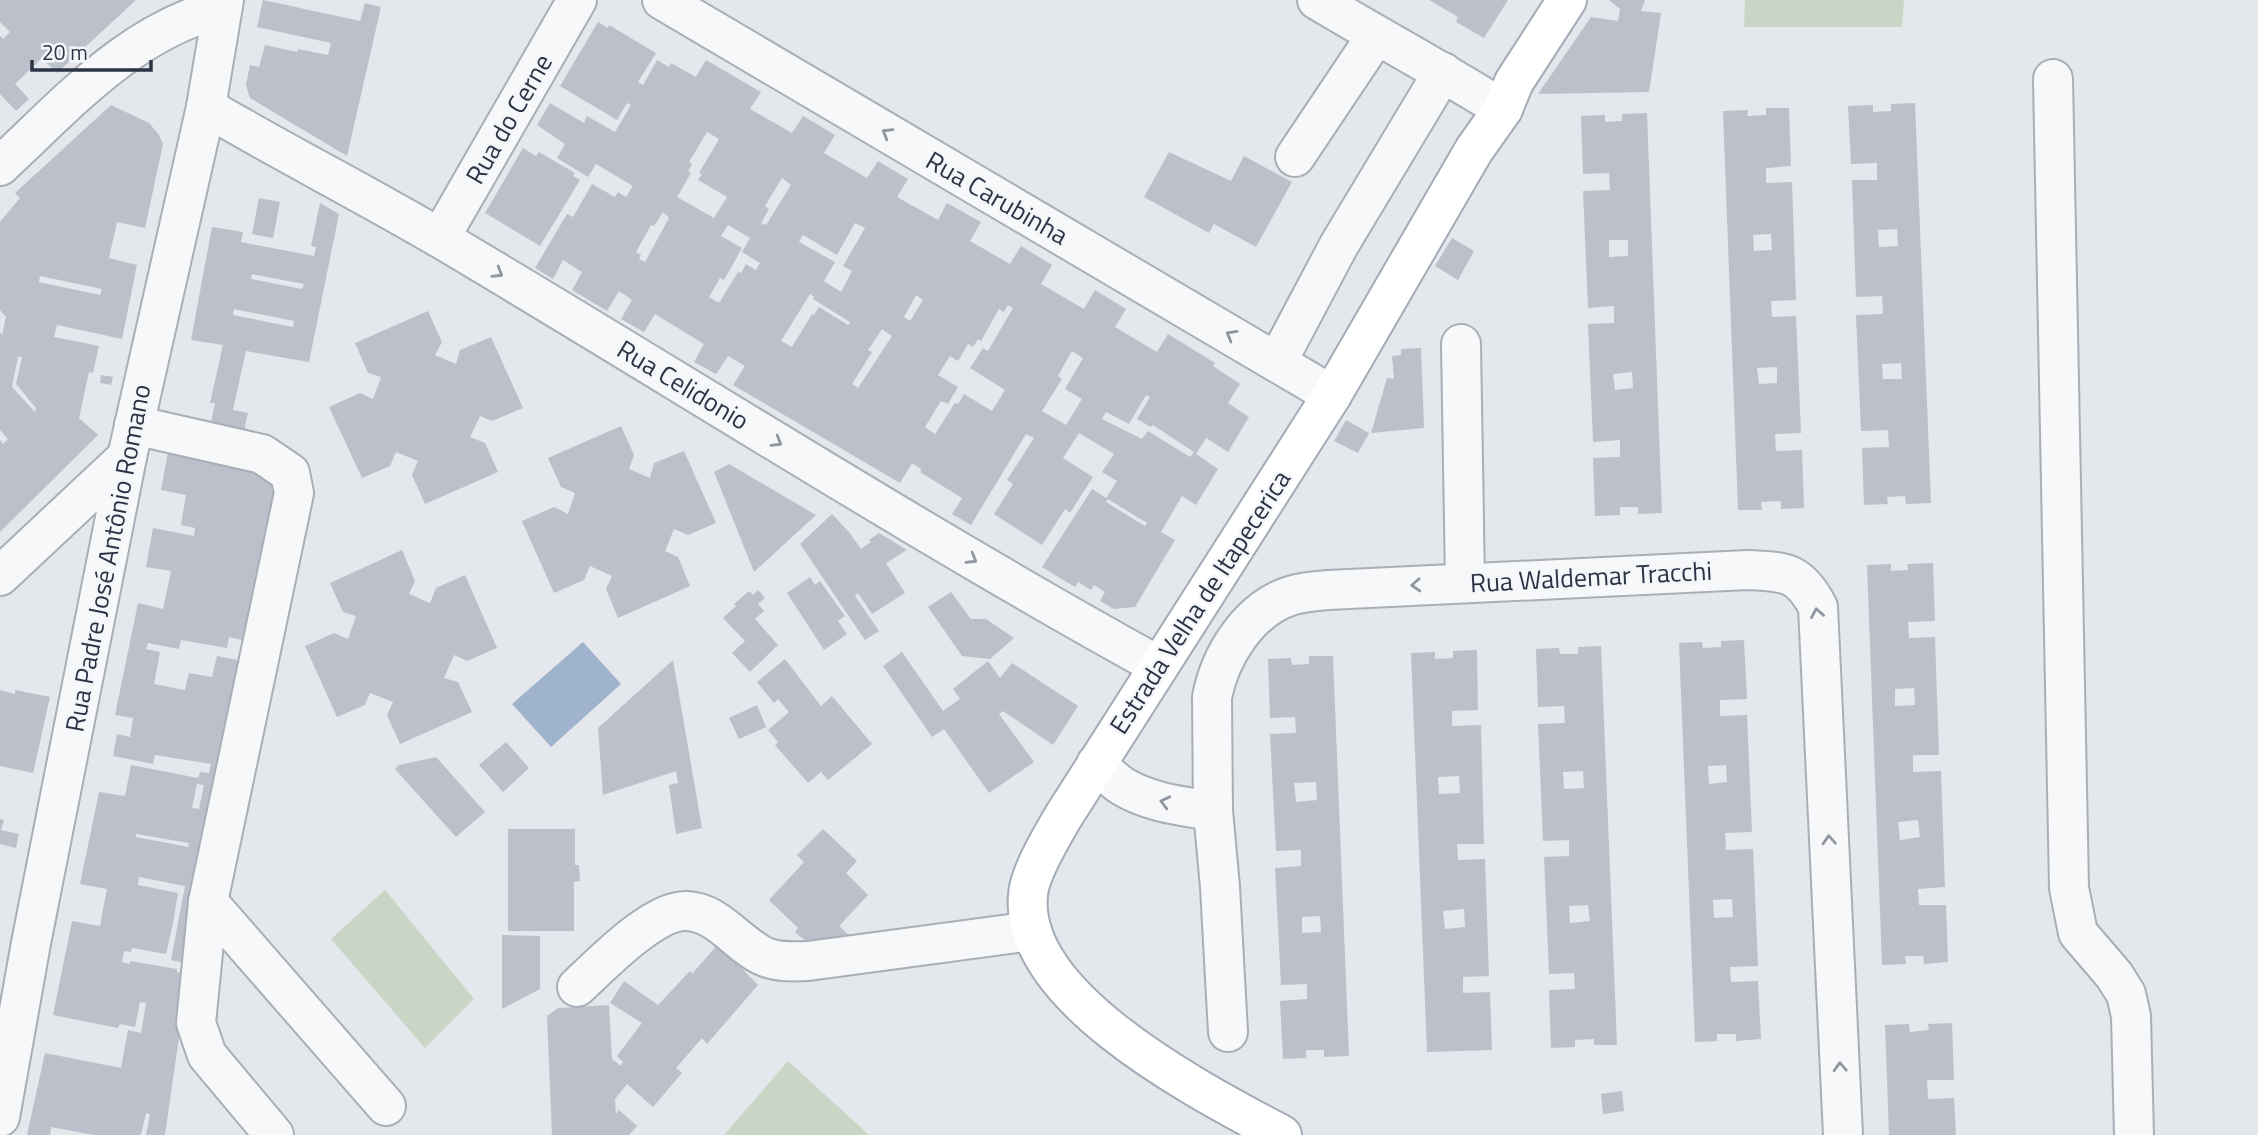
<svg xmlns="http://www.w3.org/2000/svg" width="2258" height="1135" viewBox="0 0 2258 1135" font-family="'Titillium Web',sans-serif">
	<rect width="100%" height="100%" fill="#e4e7ec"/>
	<g fill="#c9d6c5">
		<path d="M1745,0H1904L1902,27H1744Z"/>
		<path d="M385,890L474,999L425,1048L331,939Z"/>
		<path d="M788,1061L869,1135H724Z"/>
	</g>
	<path fill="#9fb4cc" d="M583,642L621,684L551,747L512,704Z"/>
	<g fill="#bbc0ca" fill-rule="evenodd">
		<path d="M0,0H136L57,73L42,58L15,84L29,99L16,111L0,94V36L3,39L10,32L0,22Z"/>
		<path d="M263,0L360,21L365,3L381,7L347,156L250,98L246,85L250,65L259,67L265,45L297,52L298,49L328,55L331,43L257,27Z"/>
		<path d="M1429,0H1508L1484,38L1456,22L1458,17Z"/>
		<path d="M1609,0H1645L1641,11L1661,13L1649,92L1538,94L1591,17L1618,21L1620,9Z"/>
		<path d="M598,22L608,28L609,25L656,53L638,82L643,85L657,60L669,67L671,63L696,77L706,60L761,92L750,109L792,133L803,116L835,135L824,153L867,178L878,161L908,179L897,197L938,220L947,203L981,222L970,241L1010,264L1021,246L1052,265L1041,284L1084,309L1095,290L1126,309L1115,327L1157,352L1168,334L1215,363L1213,366L1240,384L1228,403L1249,417L1228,452L1206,438L1196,454L1218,469L1196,505L1182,496L1161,532L1175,540L1135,607L1114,609L1100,601L1105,592L1094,585L1091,590L1078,582L1075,587L1042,567L1092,489L1106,498L1117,481L1102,472L1114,454L1079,433L1063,458L1093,477L1070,513L1065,509L1042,545L994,514L1013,484L1007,480L1034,438L1026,434L971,525L952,514L962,498L920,472L922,470L912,463L900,483L733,385L745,366L728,356L716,374L694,362L704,344L655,314L644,332L621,319L632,300L619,291L607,311L572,290L582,272L563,260L553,279L535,268L567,214L573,217L592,184L615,197L618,192L626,197L633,186L596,164L588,177L557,158L565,144L537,125L550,103L584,123L587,116L615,132L631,105L627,103L617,120L560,86ZM707,132L719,139L699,173L702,174L698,180L727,197L714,218L677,197L691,173L688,171L692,164L689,162ZM782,178L791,185L766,225L761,223L769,209L765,206ZM663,212L669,218L645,262L639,259L641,255L636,252L651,225L654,226ZM855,223L865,228L843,266L852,271L841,292L824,281L835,262L799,242L803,235L837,255ZM728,225L750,238L742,252L760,263L756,270L746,264L741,273L738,272L719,303L709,297L720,278L724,280L742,248L721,236ZM810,294L814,297L813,299L850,322L848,325L819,307L814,315L812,314L792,347L781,341ZM916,295L923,300L910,321L904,317ZM1008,305L1013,308L988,351L983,348L970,368L1005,390L992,411L964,394L958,404L955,403L935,434L925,427L941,401L948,404L958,387L938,375L950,356L958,361L968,344L973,347L978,339L981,341L999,309L1004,312ZM882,329L892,336L858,388L852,384L872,352L868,350ZM1072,351L1083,358L1065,389L1082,399L1066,425L1042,411L1062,379L1058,376ZM1146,395L1150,397L1137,419L1151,427L1153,425L1194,452L1190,457L1148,431L1142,439L1102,419L1106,412L1129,424ZM1108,499L1147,523L1145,526L1106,502Z"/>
		<path d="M1915,103L1931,503L1906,504L1905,496L1887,497L1888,504L1864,505L1862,448L1889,447L1888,430L1861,431L1856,315L1883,314L1882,296L1856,297L1852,180H1877V163L1851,164L1848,106L1873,105V112L1891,111V104ZM1897,229L1898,246L1879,247L1878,230ZM1901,363L1902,379H1883L1882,364Z"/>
		<path d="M111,105L149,123L159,135L163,144L145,228L117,222L109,258L137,265L122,339L57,325L54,337L99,346L93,373L89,372L79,418L98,435L0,532V440L3,444L8,439L0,430V332L2,335L6,317L0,310V222L20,198L15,193ZM40,276L102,289L100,295L39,282ZM18,357H22L16,384L36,408L35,412L12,387Z"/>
		<path d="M1766,108H1789L1791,166L1766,168V183L1792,182L1796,300L1771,301L1772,317L1796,316L1801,433L1775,434L1776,451L1802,450L1804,508L1781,509V501L1761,502L1762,510H1738L1723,111L1748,110L1747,116L1766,115ZM1771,234L1772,250L1754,251L1753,235ZM1777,367V383L1759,384L1757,368Z"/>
		<path d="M1647,113L1662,513L1638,514V507H1620V515L1595,516L1593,458L1620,457V440L1593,442L1588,324L1614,323V306L1588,308L1583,191L1610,190L1609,173L1583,174L1581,116L1605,115V122L1622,121V114ZM1609,240H1628V256L1609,257ZM1632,372L1633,388L1615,390L1613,374Z"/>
		<path d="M523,148L536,156L539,152L575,173L573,176L580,180L540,246L485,213Z"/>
		<path d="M1169,152L1231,181L1244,156L1292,182L1256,247L1214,224L1209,233L1144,197Z"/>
		<path d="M259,198L280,202L273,238L252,234Z"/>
		<path d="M320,203L339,214L309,362L246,351L233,410L248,413L241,444L208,436L215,403H210L223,345L191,340L212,227L243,232L241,242L314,256L316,247L311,246ZM252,274L304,284L302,289L251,279ZM234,309L294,321L293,327L233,315Z"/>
		<path d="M1452,238L1474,251L1458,280L1435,266Z"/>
		<path d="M428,311L442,342L435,355L456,364L460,350L491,337L523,408L492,421L480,416L470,437L485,443L498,472L425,504L412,475L418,461L396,452L390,466L362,478L329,407L360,393L373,399L381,377L368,373L355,343Z"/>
		<path d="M1421,348L1424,428L1371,433L1387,378L1394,379L1392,356L1401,355V349Z"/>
		<path d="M101,375L113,377L111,385L100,383Z"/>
		<path d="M1346,420L1369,433L1358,453L1334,441Z"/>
		<path d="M621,426L634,455L629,469L650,478L654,463L684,451L716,523L688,535L674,529L665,551L678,557L690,586L618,618L606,589L612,576L590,566L584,580L554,593L522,521L554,507L568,514L575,493L561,487L548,458Z"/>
		<path d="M168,452L286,475L251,642L229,637L227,648L181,640L179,649L148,643L146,649L160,652L154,684L185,690L189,673L212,677L217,656L247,662L190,964L171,960L185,886L139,877L138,885L178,893L173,923L166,954L132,948L131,952L124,951L122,962L130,964V961L177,969V972L188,974L165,1135H146L150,1114L146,1113L141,1135H94L51,1127L50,1135H27L45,1053L121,1068L128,1030L141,1033L146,1003L140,1002L135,1027L120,1024L118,1028L53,1015L72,921L100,926L103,909L107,889L80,884L99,792L125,796L131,765L198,778L200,772L209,773L211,764L155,755L153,764L113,756L117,734L130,737L133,718L115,715L138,603L163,609L171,571L146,567L153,528L194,536L195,528L181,525L186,495L161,490ZM197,784L204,785L199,809L192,808ZM136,834L189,843L188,847L136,837Z"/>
		<path d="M729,464L816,515L754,572L714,472Z"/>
		<path d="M832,514L849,532L861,549L871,542L869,540L879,533L907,550L886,563L905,593L872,614L858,593L855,596L879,631L865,640L800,544Z"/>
		<path d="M402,550L415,581L409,594L430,603L436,588L465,575L497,648L467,661L454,655L444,678L458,682L472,712L400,744L387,715L393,702L370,693L365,705L337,717L305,646L334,633L348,639L356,616L343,612L330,583Z"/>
		<path d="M1933,563L1935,621L1908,622L1909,638L1935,637L1939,755H1913V772L1941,771L1945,887L1918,889L1919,905H1946L1948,962L1924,964L1923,956H1905L1906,964L1882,965L1867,565L1891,564V571L1908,570L1907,564ZM1914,688L1915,705L1895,706V689ZM1918,820L1920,837L1900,840L1898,822Z"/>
		<path d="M810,577L815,585L820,581L845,616L838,621L847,634L824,650L787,593Z"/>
		<path d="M758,590L765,598L758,604L764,611L755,619L778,645L750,672L732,653L745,641L723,618L736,606L734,604L749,591L753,595Z"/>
		<path d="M951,592L971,619H986L1014,638L990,659L962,656L928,607Z"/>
		<path d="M1744,640L1747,699L1720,700V716L1747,715L1752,832L1725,833L1726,850L1753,849L1758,966L1730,967L1731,982L1758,981L1761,1039L1736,1041V1034H1717V1041L1695,1042L1679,643L1702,642L1703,648L1721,647V641ZM1726,765L1727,782L1709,784L1708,766ZM1732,899L1733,917L1714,918L1713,900Z"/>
		<path d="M1601,646L1617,1045H1594V1039L1575,1040V1047L1551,1048L1549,990L1575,989L1574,973L1549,974L1544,857L1569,856V840L1543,841L1538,724L1565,723L1564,706L1538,707L1536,649L1559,648L1560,654H1578V647ZM1583,771L1584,788L1564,789L1563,772ZM1588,905L1590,921L1570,923L1569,906Z"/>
		<path d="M1477,650L1478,710L1452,711V726L1481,725L1484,844H1457L1458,860L1485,859L1489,976L1463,977V993L1490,992L1492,1050L1427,1052L1411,653L1435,652V659L1453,658V651ZM1459,776L1460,793L1439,794L1438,777ZM1464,909L1465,927L1445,929L1443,911Z"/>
		<path d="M902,652L943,711L960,699L953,689L988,661L1000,678L1012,663L1078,706L1053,745L1003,711L999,714L1034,762L989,793L944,729L932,737L883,666Z"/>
		<path d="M1309,656H1333L1349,1056L1324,1057V1050H1306V1058L1283,1059L1280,1001L1307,999V984L1281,985L1275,868L1301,866V850L1276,851L1270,734L1296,733L1295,717L1270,718L1268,659L1291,658L1292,665L1309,664ZM1316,782L1317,800L1296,802L1294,783ZM1320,916L1321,932L1302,933V917Z"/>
		<path d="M785,659L821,706L832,696L872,744L828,780L821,772L808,783L775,745L778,742L768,730L789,712L778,699L774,703L757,682Z"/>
		<path d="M673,660L702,828L676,834L669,785L678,783L676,771L603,795L598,728Z"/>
		<path d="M0,690L15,694V690L50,697L33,773L0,766Z"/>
		<path d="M757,705L766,727L739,739L729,718Z"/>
		<path d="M506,742L529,768L503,792L479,765Z"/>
		<path d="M436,757L485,812L456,837L395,769L399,765Z"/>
		<path d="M0,819L4,820L1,830L19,834L16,848L0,844Z"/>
		<path d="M508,829H575V865H579L580,881L574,882V931H508Z"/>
		<path d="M823,829L857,861L846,873L868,895L839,926L851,937L807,942L795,932L798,928L769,900L804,862L797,855Z"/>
		<path d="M502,935L540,936V989L502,1009Z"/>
		<path d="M718,944L758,985L707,1044L702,1038L676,1068L682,1073L653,1107L627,1084L615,1099L616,1114L619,1110L637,1126L629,1135H552L547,1016L558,1008L609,1005L612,1059L621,1066L623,1062L617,1056L642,1023L610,1003L624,981L658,1005L690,971L692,974Z"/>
		<path d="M1952,1023L1954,1080H1927L1928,1099L1954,1098L1956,1135H1889L1885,1025L1909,1024L1910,1032L1929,1030L1928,1024Z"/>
		<path d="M1622,1091L1624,1111L1603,1114L1601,1094Z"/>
	</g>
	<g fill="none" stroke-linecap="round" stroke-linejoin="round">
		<defs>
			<g id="minor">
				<path d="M662,0L1332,395"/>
				<path d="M1317,0C1379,37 1442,71 1503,109"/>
				<path d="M2053,79L2069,888L2078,933L2114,975L2126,994L2131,1016L2134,1135"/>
				<path d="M206,107C284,153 365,194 443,240C682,382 916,532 1159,666"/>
				<path d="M1295,157L1376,36"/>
				<path d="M0,166C67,104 130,31 222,8"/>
				<path d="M440,238L577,0"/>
				<path d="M1461,344L1465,583"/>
				<path d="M1277,362L1339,245L1443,72"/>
				<path d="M134,425L262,454L290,473L294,493L208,902L196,1023L207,1055L274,1135"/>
				<path d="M0,576L127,457"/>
				<path d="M1096,764C1105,771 1113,780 1122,786C1150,803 1182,806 1213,811"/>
				<path d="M208,902L386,1106"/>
				<path d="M577,987C601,965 654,909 687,911C705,912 718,922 730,932C761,958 767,963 808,961L1032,931"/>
				<path d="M1228,1032L1220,887L1213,811L1212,697C1220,656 1248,610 1290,596C1302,592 1315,591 1328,590L1748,570C1786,572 1799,571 1818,607L1843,1135"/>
				<path d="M0,1117L31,943L127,457L206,107L224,0"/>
			</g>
			<path id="major" d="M1282,1135C1204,1093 1018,999 1028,895C1029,874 1052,836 1063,817L1332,395L1474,150L1503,109L1514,82L1567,0"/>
		</defs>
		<use href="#minor" stroke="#a9aeb7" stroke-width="42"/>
		<use href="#major" stroke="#a3abb8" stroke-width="42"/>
		<use href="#minor" stroke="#f7f8fa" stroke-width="38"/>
		<use href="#major" stroke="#fff" stroke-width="38"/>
	</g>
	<defs><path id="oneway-chevron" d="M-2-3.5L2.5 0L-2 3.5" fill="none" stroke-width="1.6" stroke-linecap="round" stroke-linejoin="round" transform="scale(1.75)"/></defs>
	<g stroke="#9196a0">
		<use href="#oneway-chevron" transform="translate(887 133) rotate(-149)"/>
		<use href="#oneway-chevron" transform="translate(498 273) rotate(31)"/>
		<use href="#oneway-chevron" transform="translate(1231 335) rotate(-150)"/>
		<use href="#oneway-chevron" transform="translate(777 442) rotate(31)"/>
		<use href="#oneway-chevron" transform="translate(972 559) rotate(31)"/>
		<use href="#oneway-chevron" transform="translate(1416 585) rotate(177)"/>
		<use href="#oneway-chevron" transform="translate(1817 613) rotate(-100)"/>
		<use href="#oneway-chevron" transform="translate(1165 802) rotate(-166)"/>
		<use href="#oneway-chevron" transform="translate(1829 840) rotate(-93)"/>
		<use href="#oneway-chevron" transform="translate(1840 1067) rotate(-93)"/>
	</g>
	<g text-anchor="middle" stroke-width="5" stroke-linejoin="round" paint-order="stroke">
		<g font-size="26" fill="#2b3445" stroke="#f4f6f9">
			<text transform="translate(509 119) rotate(-60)" y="9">Rua do Cerne</text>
			<text transform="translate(997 198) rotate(30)" y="9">Rua Carubinha</text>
			<text transform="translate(683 385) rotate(31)" y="9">Rua Celidonio</text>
			<text transform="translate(108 558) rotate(-79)" y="9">Rua Padre José Antônio Romano</text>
			<text transform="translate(1591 577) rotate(-3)" y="9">Rua Waldemar Tracchi</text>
			<text transform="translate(1200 602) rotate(-57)" y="9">Estrada Velha de Itapecerica</text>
		</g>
	</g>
	<path d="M32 60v10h119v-10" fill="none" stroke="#2b3445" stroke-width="3.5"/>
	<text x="42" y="60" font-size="21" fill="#2b3445" stroke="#f4f6f9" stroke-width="5" paint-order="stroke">20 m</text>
</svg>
